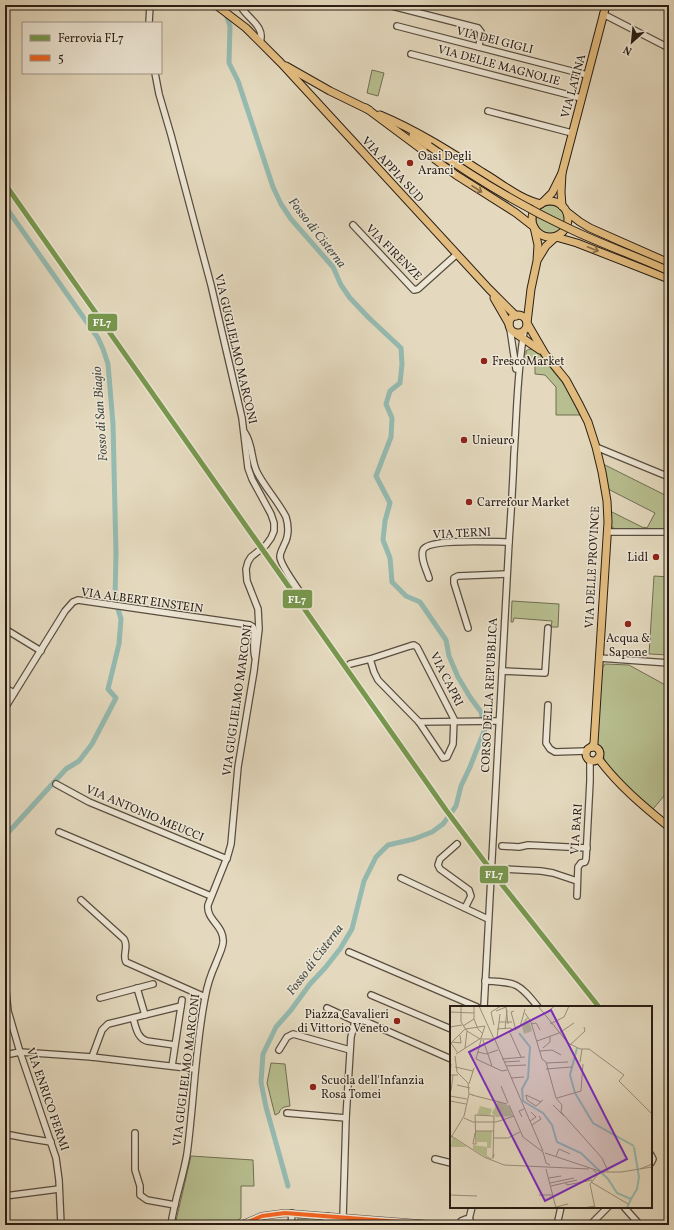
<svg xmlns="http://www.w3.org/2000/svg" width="674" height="1230" viewBox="0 0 674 1230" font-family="Vollkorn,serif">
	<rect width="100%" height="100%" fill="#e4d9be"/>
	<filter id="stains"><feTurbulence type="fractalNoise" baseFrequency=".005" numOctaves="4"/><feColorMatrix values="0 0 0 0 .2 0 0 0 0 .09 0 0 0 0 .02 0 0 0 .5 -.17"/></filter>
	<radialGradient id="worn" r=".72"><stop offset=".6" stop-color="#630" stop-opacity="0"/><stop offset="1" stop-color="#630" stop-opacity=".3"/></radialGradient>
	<g fill="#b7be8f" stroke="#706e52">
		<path d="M372,70L384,73L378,96L367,93Z"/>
		<circle cx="551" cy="220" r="15"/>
		<path d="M529,349L536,350L566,387L580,415H556V387L545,375L535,374V362L526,361V351Z"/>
		<path d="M603,464L669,497V530L615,529L611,526L610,511L644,528V527L647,528L655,513L608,489Z"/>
		<path d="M654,576L669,577V655L649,654Z"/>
		<path d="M512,601L559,604L558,627H551L552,621L514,618L513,622H511Z"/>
		<path d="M605,664L629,665L669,687V790L653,809C638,796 621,783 609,767C607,764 605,762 604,759C603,753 604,748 598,745L596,739L602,668Z"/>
		<path d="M271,1063L285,1064L290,1106C284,1107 281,1107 279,1113L275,1115L267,1083Z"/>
		<path d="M191,1156L253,1160L254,1186H241V1218L232,1225H175Z"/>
		<path d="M298,1218L324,1219L322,1225H297Z"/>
	</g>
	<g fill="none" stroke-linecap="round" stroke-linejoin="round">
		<g stroke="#95bab0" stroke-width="5">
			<path d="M223,5L230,26L229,63L238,81L273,187L281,204L291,219L333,267L341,285L350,298L368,317L401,348L402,364L400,383L390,391L386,404L392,418L391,437L376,476L390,503L385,521L383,540L390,558L392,582L406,596L420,602L446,640L449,656L458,677L470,697L481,712L485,729L470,767L461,786L456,806L443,824L432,832L414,839L388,845L376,857L364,881L352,929L340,949L325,968L310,984L291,1010L276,1027L263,1054L261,1082L266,1107L288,1186"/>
			<path d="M5,206L98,338L103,349L108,364L113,424L116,554L115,598L117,604"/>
			<path d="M5,836L66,769L79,761L92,744L116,698L108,689L119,644L121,619L118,609"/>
		</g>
		<defs>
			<g id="minor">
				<path d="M240,5C246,18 266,26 260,42"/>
				<path d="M388,5L478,28L481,32L479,47"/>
				<path d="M603,14L669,48"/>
				<path d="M149,23L150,5"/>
				<path d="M397,26L587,75"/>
				<path d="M411,54L581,98"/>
				<path d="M155,73L159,94L171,135L211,285L242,418L248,468L252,479L271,514L274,523V531L271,538L266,545L251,557L248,562L246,569L247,581L258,609L259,629L254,671L238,767L231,844L228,855L208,905C206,920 225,926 223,943C222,950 218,957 216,963C211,974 207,986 205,998C195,1049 194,1102 187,1154C183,1178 174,1201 171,1225"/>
				<path d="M488,111L572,133"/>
				<path d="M353,225L414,290L418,289L457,254"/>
				<path d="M510,329L516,369"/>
				<path d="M245,433C253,445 251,460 257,472C265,488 278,501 286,517C289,527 289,536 284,545C283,548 280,552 280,557C281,567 298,588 304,598"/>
				<path d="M596,447L669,477"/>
				<path d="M607,532H669"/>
				<path d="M429,578C427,571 420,558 423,550C428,538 495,542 509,542"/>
				<path d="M468,628L454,583V578L458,576L507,574"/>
				<path d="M5,629L41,651"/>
				<path d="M599,658L669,663"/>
				<path d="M350,664L370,659L410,646L414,645L417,647L454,719L453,744L447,757L443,758L419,722L378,680L374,672L370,659"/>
				<path d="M502,671L545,673L548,628"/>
				<path d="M5,688L14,693"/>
				<path d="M548,705L546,743L550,749L555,752L587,751"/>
				<path d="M5,708L65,611L73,602L78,600L250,625C251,626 252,626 253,627C256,630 252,649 255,657"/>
				<path d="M419,722L499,721"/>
				<path d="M56,784L89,802L227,859"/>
				<path d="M59,832L211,896"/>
				<path d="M457,844L440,859L438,865L440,869L469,890L471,896L465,908"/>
				<path d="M502,846L519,847L528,845L587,848"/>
				<path d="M501,869L541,871L553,873L577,881"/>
				<path d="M401,878L488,919"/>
				<path d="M577,896L578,867L581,863L585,862L586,859L590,781V760"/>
				<path d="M81,900L124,939C129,947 122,955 126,962L205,997"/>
				<path d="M349,952L477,1007"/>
				<path d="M485,981C516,982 519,983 538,1007"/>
				<path d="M5,982L8,1011L20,1052L56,1158L59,1180L61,1225"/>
				<path d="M137,988L145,1015"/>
				<path d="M371,995L451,1029"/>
				<path d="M100,998L153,984"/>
				<path d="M484,1007L509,542C511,513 513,483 514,454C517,413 517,372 524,332"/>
				<path d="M327,1008L355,1021"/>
				<path d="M133,1018C136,1027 137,1038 147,1041L175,1045"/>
				<path d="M355,1021L361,1020L367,1022L451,1059"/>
				<path d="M279,1050L287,1037L293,1034L350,1050"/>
				<path d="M5,1055L20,1052L92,1057L195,1069"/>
				<path d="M92,1057L102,1030L108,1024L181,1006"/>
				<path d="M172,1066L182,1000"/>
				<path d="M287,1113L346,1118"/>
				<path d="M135,1133V1170L140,1186V1195L147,1200L175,1205"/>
				<path d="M5,1134L26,1138L51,1142"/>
				<path d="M651,1155L653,1159L651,1163"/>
				<path d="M435,1159L451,1163"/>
				<path d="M5,1196L59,1189"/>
				<path d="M624,1207L640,1225"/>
				<path d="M343,1217L346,1118L351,1037L355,1021"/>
				<path d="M469,1219L472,1207"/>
				<path d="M241,1225L262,1216L285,1213L439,1225"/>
				<path d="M291,1225L292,1213"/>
				<path d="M325,1225L327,1216"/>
				<path d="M461,1225V1221L466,1219L470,1220L472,1225"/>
				<path d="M557,1225L561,1207"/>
				<path d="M590,1225L608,1207"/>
			</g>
			<g id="major">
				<path d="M216,5L246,28L281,63L489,289L516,316"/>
				<path d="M286,66L330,91L369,110"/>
				<path d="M366,108L456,175L516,213L534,227L538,245L537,261L531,289L527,323L545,354L566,380L580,406L588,422L596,447L602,472L607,501L608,522L594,743L592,747"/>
				<path d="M380,115C416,130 449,151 482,172C501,183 519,199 541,204L552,193L562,173"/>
				<path d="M413,135L429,146"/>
				<circle cx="550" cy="219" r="18"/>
				<path d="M562,206L561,192L562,173L606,5"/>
				<path d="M567,212L580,222L590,228L669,263"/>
				<path d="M538,259L546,246L556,237L577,243L669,279"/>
				<path d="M494,298L509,324"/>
				<circle cx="518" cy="324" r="9"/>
				<path d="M515,333L540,350"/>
				<circle cx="593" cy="754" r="7"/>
				<path d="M598,758C618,785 643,806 669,827"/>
			</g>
		</defs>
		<use href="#minor" stroke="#584d3f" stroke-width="8"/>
		<use href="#major" stroke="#2a1e15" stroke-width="9"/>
		<use href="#minor" stroke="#ede6d5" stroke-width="5.5"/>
		<use href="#major" stroke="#e2bc7f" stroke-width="7"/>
		<defs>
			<path id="major-bridge" d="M429,146C473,177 519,205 568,228C601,244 636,256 669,271"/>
		</defs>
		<use href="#major-bridge" stroke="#2a1e15" stroke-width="9" stroke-linecap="butt"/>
		<use href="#major-bridge" stroke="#e2bc7f" stroke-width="7"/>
		<defs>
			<path id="bus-1" d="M241,1225L262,1216L285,1213L439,1225"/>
		</defs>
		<use href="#bus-1" stroke="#ede6d5" stroke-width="7"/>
		<use href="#bus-1" stroke="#f26522" stroke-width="4"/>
		<defs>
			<path id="rail-1" d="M5,184L446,810L496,877L599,1007"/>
		</defs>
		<use href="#rail-1" stroke="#ede6d5" stroke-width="8"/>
		<use href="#rail-1" stroke="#78984e" stroke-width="5"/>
	</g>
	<defs><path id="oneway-shaft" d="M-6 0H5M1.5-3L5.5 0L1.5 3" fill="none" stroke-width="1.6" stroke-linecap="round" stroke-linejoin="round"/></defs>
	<g stroke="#866d4a">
		<use href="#oneway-shaft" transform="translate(477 189) rotate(33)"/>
		<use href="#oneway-shaft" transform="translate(593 249) rotate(22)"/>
	</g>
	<g fill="#8f2418" stroke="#ede6d5" stroke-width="1.5">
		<circle cx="410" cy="163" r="4"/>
		<circle cx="484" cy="361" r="4"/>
		<circle cx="464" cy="440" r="4"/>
		<circle cx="469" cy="502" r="4"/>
		<circle cx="656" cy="557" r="4"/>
		<circle cx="628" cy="624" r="4"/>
		<circle cx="397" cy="1021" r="4"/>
		<circle cx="313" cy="1087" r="4"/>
	</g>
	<g text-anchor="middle" stroke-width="3" stroke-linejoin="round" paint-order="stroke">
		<g font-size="12" fill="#2a1e15" stroke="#ede6d5">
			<text transform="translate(495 40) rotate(14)" y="4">VIA DEI GIGLI</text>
			<text transform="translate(499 65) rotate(15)" y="4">VIA DELLE MAGNOLIE</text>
			<text transform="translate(573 86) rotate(-75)" y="4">VIA LATINA</text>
			<text transform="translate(393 169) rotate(47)" y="4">VIA APPIA SUD</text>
			<text transform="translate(394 252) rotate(45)" y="4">VIA FIRENZE</text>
			<text transform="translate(236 349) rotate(77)" y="4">VIA GUGLIELMO MARCONI</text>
			<text transform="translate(462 533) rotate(-3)" y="4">VIA TERNI</text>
			<text transform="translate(592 567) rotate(-87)" y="4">VIA DELLE PROVINCE</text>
			<text transform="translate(142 600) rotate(8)" y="4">VIA ALBERT EINSTEIN</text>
			<text transform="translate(447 679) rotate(63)" y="4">VIA CAPRI</text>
			<text transform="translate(489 695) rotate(-87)" y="4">CORSO DELLA REPUBBLICA</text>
			<text transform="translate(237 700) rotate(-82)" y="4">VIA GUGLIELMO MARCONI</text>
			<text transform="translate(145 813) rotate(23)" y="4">VIA ANTONIO MEUCCI</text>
			<text transform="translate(576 829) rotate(-86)" y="4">VIA BARI</text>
			<text transform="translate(186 1070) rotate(-83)" y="4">VIA GUGLIELMO MARCONI</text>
			<text transform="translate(48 1099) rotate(71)" y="4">VIA ENRICO FERMI</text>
		</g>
		<g font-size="12" fill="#2a1e15" stroke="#ede6d5" text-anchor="start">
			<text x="418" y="160">Oasi Degli<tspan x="418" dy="14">Aranci</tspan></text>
			<text x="492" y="365">FrescoMarket</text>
			<text x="472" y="444">Unieuro</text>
			<text x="477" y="506">Carrefour Market</text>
			<text x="648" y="561" text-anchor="end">Lidl</text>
			<text x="628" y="642" text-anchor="middle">Acqua &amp;<tspan x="628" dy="14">Sapone</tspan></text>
			<text x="389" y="1018" text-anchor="end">Piazza Cavalieri<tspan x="389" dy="14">di Vittorio Veneto</tspan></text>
			<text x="321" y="1084">Scuola dell'Infanzia<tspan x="321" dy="14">Rosa Tomei</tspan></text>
		</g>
		<g font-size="13" font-style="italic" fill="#4a4d44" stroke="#ede6d5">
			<text transform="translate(318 232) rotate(52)" y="5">Fosso di Cisterna</text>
			<text transform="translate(99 414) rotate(-94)" y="5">Fosso di San Biagio</text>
			<text transform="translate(314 959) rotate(-53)" y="5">Fosso di Cisterna</text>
		</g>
	</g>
	<g transform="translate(450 1006)">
		<rect width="202" height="202" fill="#e4d9be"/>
		<path d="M78,11L77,16L79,14L82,25L74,28L72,20L75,13ZM48,95L59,100L63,110L46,111L42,107ZM30,100L42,103L40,109H27ZM26,125H42L41,142H37V150L44,153H39L23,143V139L37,141V136H27ZM2,131L17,141H1Z" fill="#b7be8f"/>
		<path fill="none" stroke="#95bab0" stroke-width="2" d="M69,27L80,41L78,72L72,83L73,95L93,107L102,119L107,136L131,147L158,173L167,187L181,193L177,202M125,87L143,117L184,140M125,87L120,69L127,42M181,193L187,183L189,171L184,141"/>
		<path fill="none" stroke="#9a8e7a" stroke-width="1" d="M11,0V16L17,25L30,33H44M24,0V13L28,23L33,28M29,0L44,33M88,0L118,37L130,43H139L174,69L169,75L202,108M46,5L56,1L58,18M64,5L61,6L66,24M0,6L24,7M75,7L81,16L92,53L96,56L106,92L112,99L111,106L152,152L158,165M94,8L105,0M49,16H62M81,18L86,17L90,24M100,18L114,11L119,0M44,19L41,6L51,0M13,20L24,13M0,21L12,19M15,23L35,20M47,23L61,22L62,25M55,23L57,4M60,27L71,51M0,28V14M47,32L50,8M45,33L70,21L75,3M31,34L26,53L52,65L57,64M33,34L42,60M45,34L93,145M87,35L109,27L124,17M2,36L11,37L10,29M120,39L135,25L134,21M15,42L17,25M93,42L100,36V31M90,45L102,44L111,49M7,46L1,37L15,23M28,46L36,48L48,44M6,48L31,32L35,20M5,50L7,66L18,77L19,88M52,53L75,51M54,56L70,55M130,56L132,43M96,57L118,56M1,58L0,69H8M56,60L76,59M5,61L23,65M96,63L122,61M61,72L74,71M19,78L24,62M7,79L20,82M51,80L58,97M1,85L3,69M22,89L57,98M0,90L17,93M107,92L131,85L133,58M0,95L16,98M91,96L76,89L77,94L86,100L93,94M59,99L73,131L93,146L96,157L100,159M103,99L114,110M72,111L69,105L74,103M14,112L23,116H46L64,110M80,115L86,111L81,106M82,119L91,113L89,110M25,125H44M25,127L23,138H26L25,109L44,110L43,152L44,148M0,129L34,151L54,159L139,163M44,132H58L70,126M0,133L14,110L19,88L23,89M95,147L152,166H171L202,161M106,150L109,143L120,148M96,163L106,202M190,163L202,158M143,164L148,168L140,178L145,202M99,172L111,170M141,176L178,198M100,177L124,172M116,177L117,179L142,174M101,180L127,174M0,189L27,190M89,189H103M106,201L118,198M133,202L145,200"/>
		<path fill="#7b2cbf" fill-opacity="0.15" stroke="#7b2cbf" stroke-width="2" d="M101,4L177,153L95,195L19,46Z"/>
		<rect width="202" height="202" fill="none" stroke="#2a1e15" stroke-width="2"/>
	</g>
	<g stroke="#ede6d5" stroke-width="1.5">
		<rect x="87" y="313" width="31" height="19" rx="4" fill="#78984e"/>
		<rect x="282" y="589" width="31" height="20" rx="4" fill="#78984e"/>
		<rect x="479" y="865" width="30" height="19" rx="4" fill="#78984e"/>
	</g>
	<g font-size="11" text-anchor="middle" font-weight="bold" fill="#fff">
		<text x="102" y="326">FL7</text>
		<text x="297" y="603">FL7</text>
		<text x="494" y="878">FL7</text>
	</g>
	<rect width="674" height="1230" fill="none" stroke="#e4d9be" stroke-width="20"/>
	<rect x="6" y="6" width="662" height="1218" fill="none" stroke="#2a1e15" stroke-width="2"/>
	<rect x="10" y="10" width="654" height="1210" fill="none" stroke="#2a1e15"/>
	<rect x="22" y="22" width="140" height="52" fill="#ede6d5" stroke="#9f9688"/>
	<rect x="30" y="35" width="20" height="6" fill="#78984e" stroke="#9f9688"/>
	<text x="58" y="42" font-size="12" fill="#2a1e15">Ferrovia FL7</text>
	<rect x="30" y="55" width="20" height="6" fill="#f26522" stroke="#9f9688"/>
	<text x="58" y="62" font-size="12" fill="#2a1e15">5</text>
	<g transform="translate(632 42) rotate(207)" stroke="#ede6d5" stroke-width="3" paint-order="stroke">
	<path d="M0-3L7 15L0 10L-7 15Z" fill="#2a1e15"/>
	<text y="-6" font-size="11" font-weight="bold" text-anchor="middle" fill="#2a1e15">N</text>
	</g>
	<rect width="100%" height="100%" filter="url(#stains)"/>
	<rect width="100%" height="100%" fill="url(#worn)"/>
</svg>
